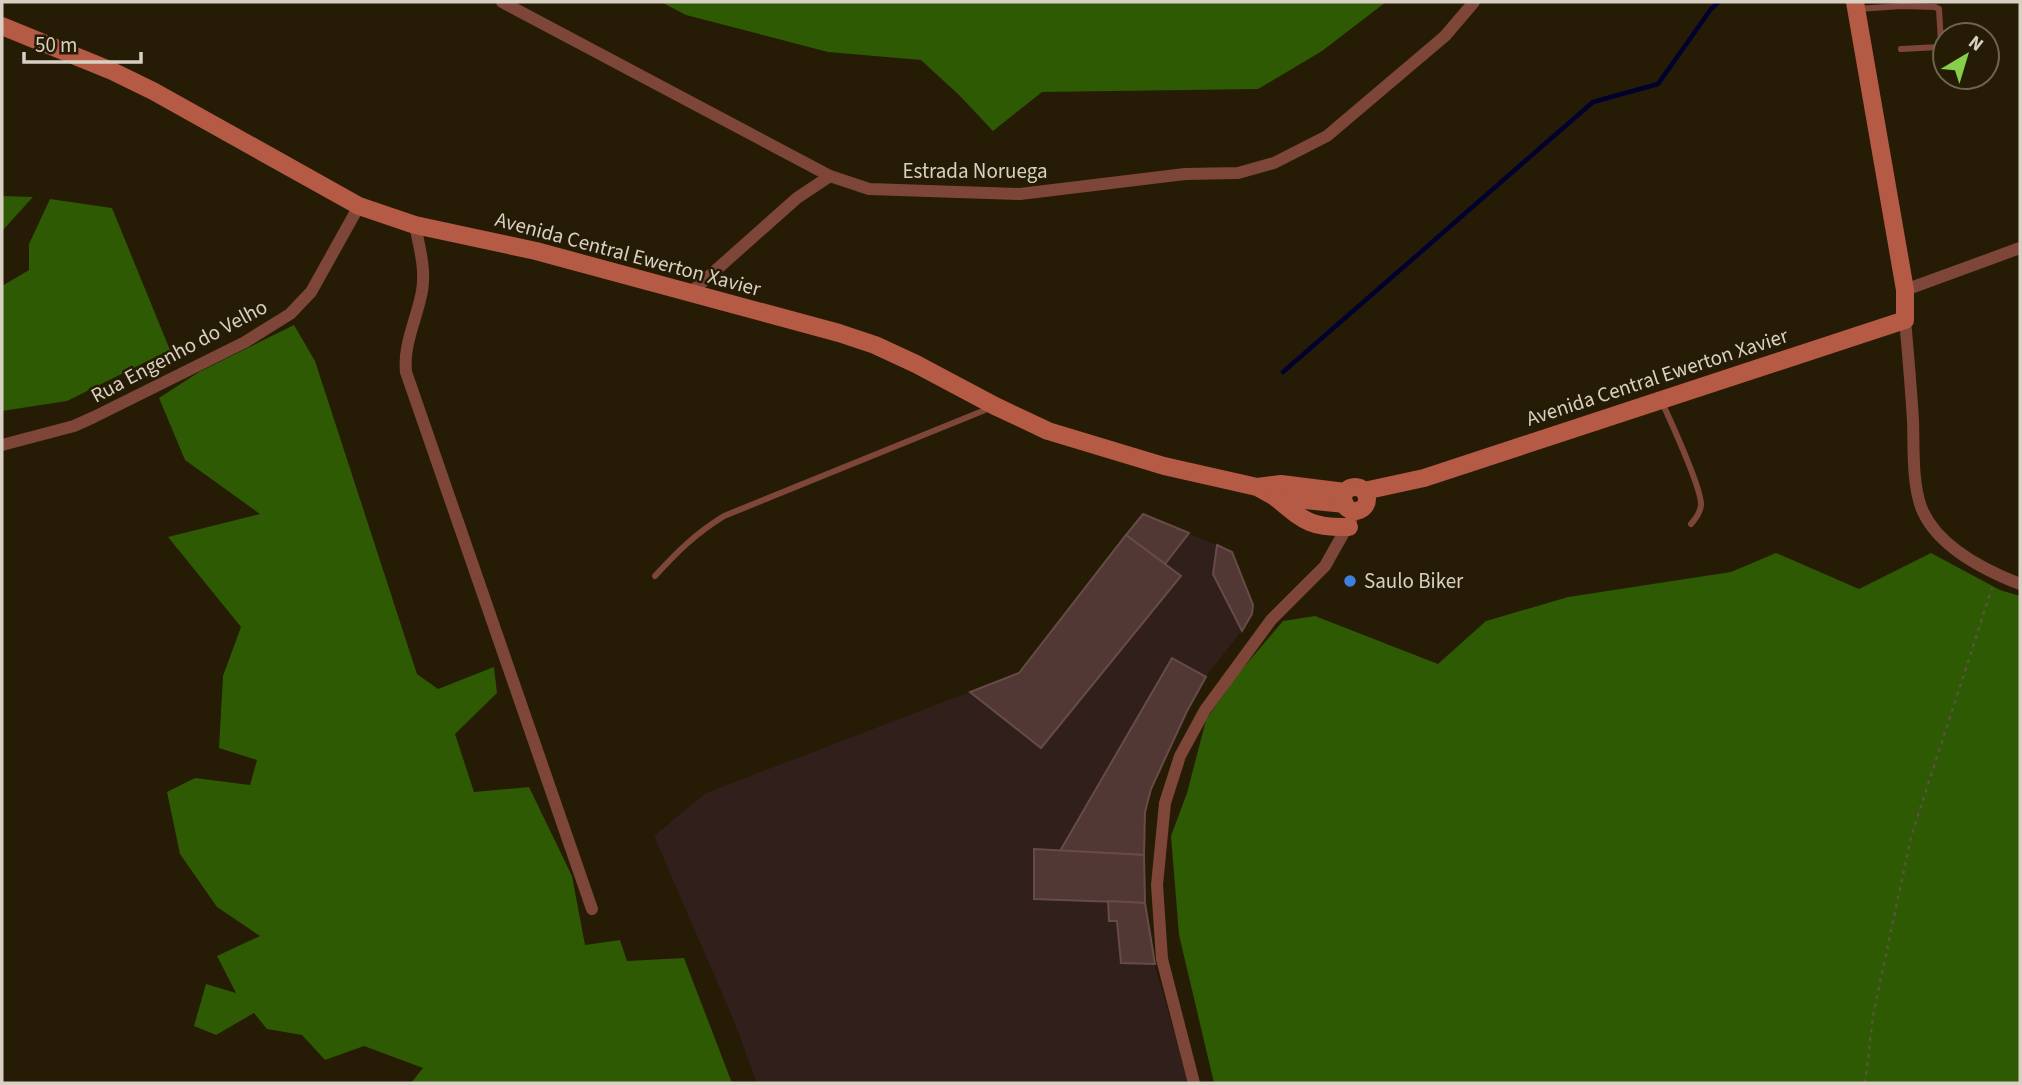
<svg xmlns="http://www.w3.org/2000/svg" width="2022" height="1085" viewBox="0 0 2022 1085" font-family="'Source Sans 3',sans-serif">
	<rect width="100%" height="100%" fill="#261b05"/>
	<path fill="#311f1b" d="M1143,514L1232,552L1253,605L1252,614L1248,623L1203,680L1187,711L1151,789L1145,812V907L1155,966L1189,1083H757L734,1021L654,836L706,793L1019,673Z"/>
	<g fill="#2d5a03">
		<path d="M661,2H1386L1322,51L1258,89L1042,92L993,131L959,95L921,60L828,52L686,15Z"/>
		<path d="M2,196L33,197L2,231Z"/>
		<path d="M50,199L112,208L170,350L67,401L2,411V286L29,270V244Z"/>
		<path d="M294,325L315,361L417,674L438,689L494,667L497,693L455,734L474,792L529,787L572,876L585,945L620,940L627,961L684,958L732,1083H411L423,1068L364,1046L325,1060L302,1035L267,1029L254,1013L216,1035L194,1026L206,984L236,993L217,956L260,936L217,907L180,854L167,792L195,778L250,785L257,760L219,748L223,676L241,627L168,537L260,514L185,460L159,398L199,372Z"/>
		<path d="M1776,553L1859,589L1931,553L2000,590L2020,596V1083H1214L1179,935L1171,836L1187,793L1206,720L1237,675L1283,621L1315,616L1438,664L1486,621L1568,597L1731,572Z"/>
	</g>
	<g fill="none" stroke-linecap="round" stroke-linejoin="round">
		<path stroke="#00012f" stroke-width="4.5" d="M1283,372L1593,102L1658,84L1711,9L1719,2"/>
	</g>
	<g fill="#523834" stroke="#674b47" stroke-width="2">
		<path d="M1143,514L1189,533L1165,564L1126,535Z"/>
		<path d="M1126,535L1181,576L1041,748L970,692L1019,673Z"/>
		<path d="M1217,545L1232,552L1253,605L1252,614L1242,631L1213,574Z"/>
		<path d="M1172,658L1206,677L1187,711L1151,789L1145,812L1144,855L1060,851Z"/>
		<path d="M1034,849L1144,855L1145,903L1034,899Z"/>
		<path d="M1108,901L1145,903L1155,964L1121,963L1117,921H1109Z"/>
	</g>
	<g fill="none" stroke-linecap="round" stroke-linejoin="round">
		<path stroke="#5c523f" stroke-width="2.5" stroke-dasharray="3.5 5" stroke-linecap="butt" d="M1865,1083L1873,1016L1911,837L1992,588"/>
		<g stroke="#7e4638" stroke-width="6">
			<path d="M1857,9L1902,6L1935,7L1939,9L1941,43L1939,47L1901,49"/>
			<path d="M1662,402C1670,420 1702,488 1701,505C1700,513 1696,518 1691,524"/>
			<path d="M655,576C678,551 695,534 724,516L990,408"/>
		</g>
		<g stroke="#7e4638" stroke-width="12">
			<path d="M502,2L830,176L869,189L1020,194L1185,174L1238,173L1274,163L1327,136L1445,36L1474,2"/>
			<path d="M415,225C419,246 426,269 422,291C417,319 403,344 406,372L592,909"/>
			<path d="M1905,290L2020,248"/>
			<path d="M689,294L797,198L830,176"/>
			<path d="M1905,320C1908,353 1911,387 1913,421C1914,449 1912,481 1921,507C1936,546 1984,570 2020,584"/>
			<path d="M2,445L74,426L94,417L245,342L290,314L311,292L359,206"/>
			<path d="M1194,1083L1162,959L1157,885L1165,803L1180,756L1205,710L1271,620L1325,566L1356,511"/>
		</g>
		<g stroke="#b55a44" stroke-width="18">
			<path d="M2,26L112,71L153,91L359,206L415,225L536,251L839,333L875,345L916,364L995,406L1048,431L1164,466L1257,487L1275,497L1345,504"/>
			<path d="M1257,487L1281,484L1345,492"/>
			<circle cx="1355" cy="499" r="12"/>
			<path d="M1364,491L1424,478L1905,320V290L1855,2"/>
			<path d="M1275,497C1304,521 1310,528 1349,527"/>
		</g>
	</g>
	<circle fill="#3f7fe0" stroke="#261b05" stroke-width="2.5" cx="1350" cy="581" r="7"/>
	<g text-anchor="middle" stroke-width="5" stroke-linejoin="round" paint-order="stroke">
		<g font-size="21" fill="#d8d1c3" stroke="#261b05">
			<text x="975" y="178">Estrada Noruega</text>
			<text transform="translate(628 254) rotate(15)" y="7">Avenida Central Ewerton Xavier</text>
			<text transform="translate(179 351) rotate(-28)" y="7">Rua Engenho do Velho</text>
			<text transform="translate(1657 377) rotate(-18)" y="7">Avenida Central Ewerton Xavier</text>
		</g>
		<g font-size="21" fill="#d8d1c3" stroke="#261b05" text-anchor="start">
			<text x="1364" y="588">Saulo Biker</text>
		</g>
	</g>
	<rect width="2022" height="1085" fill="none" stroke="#d8d1c3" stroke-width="7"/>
	<g transform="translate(1966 56) rotate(38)"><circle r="33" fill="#261b05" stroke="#6d6451" stroke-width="2"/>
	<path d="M0-5L12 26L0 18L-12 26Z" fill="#87cf4a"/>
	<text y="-10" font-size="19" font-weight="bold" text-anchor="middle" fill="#d8d1c3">N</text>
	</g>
	<path d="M24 52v10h117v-10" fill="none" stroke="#d8d1c3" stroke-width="3.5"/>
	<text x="35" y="52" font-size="21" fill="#d8d1c3" stroke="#261b05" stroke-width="5" paint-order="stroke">50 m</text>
</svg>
